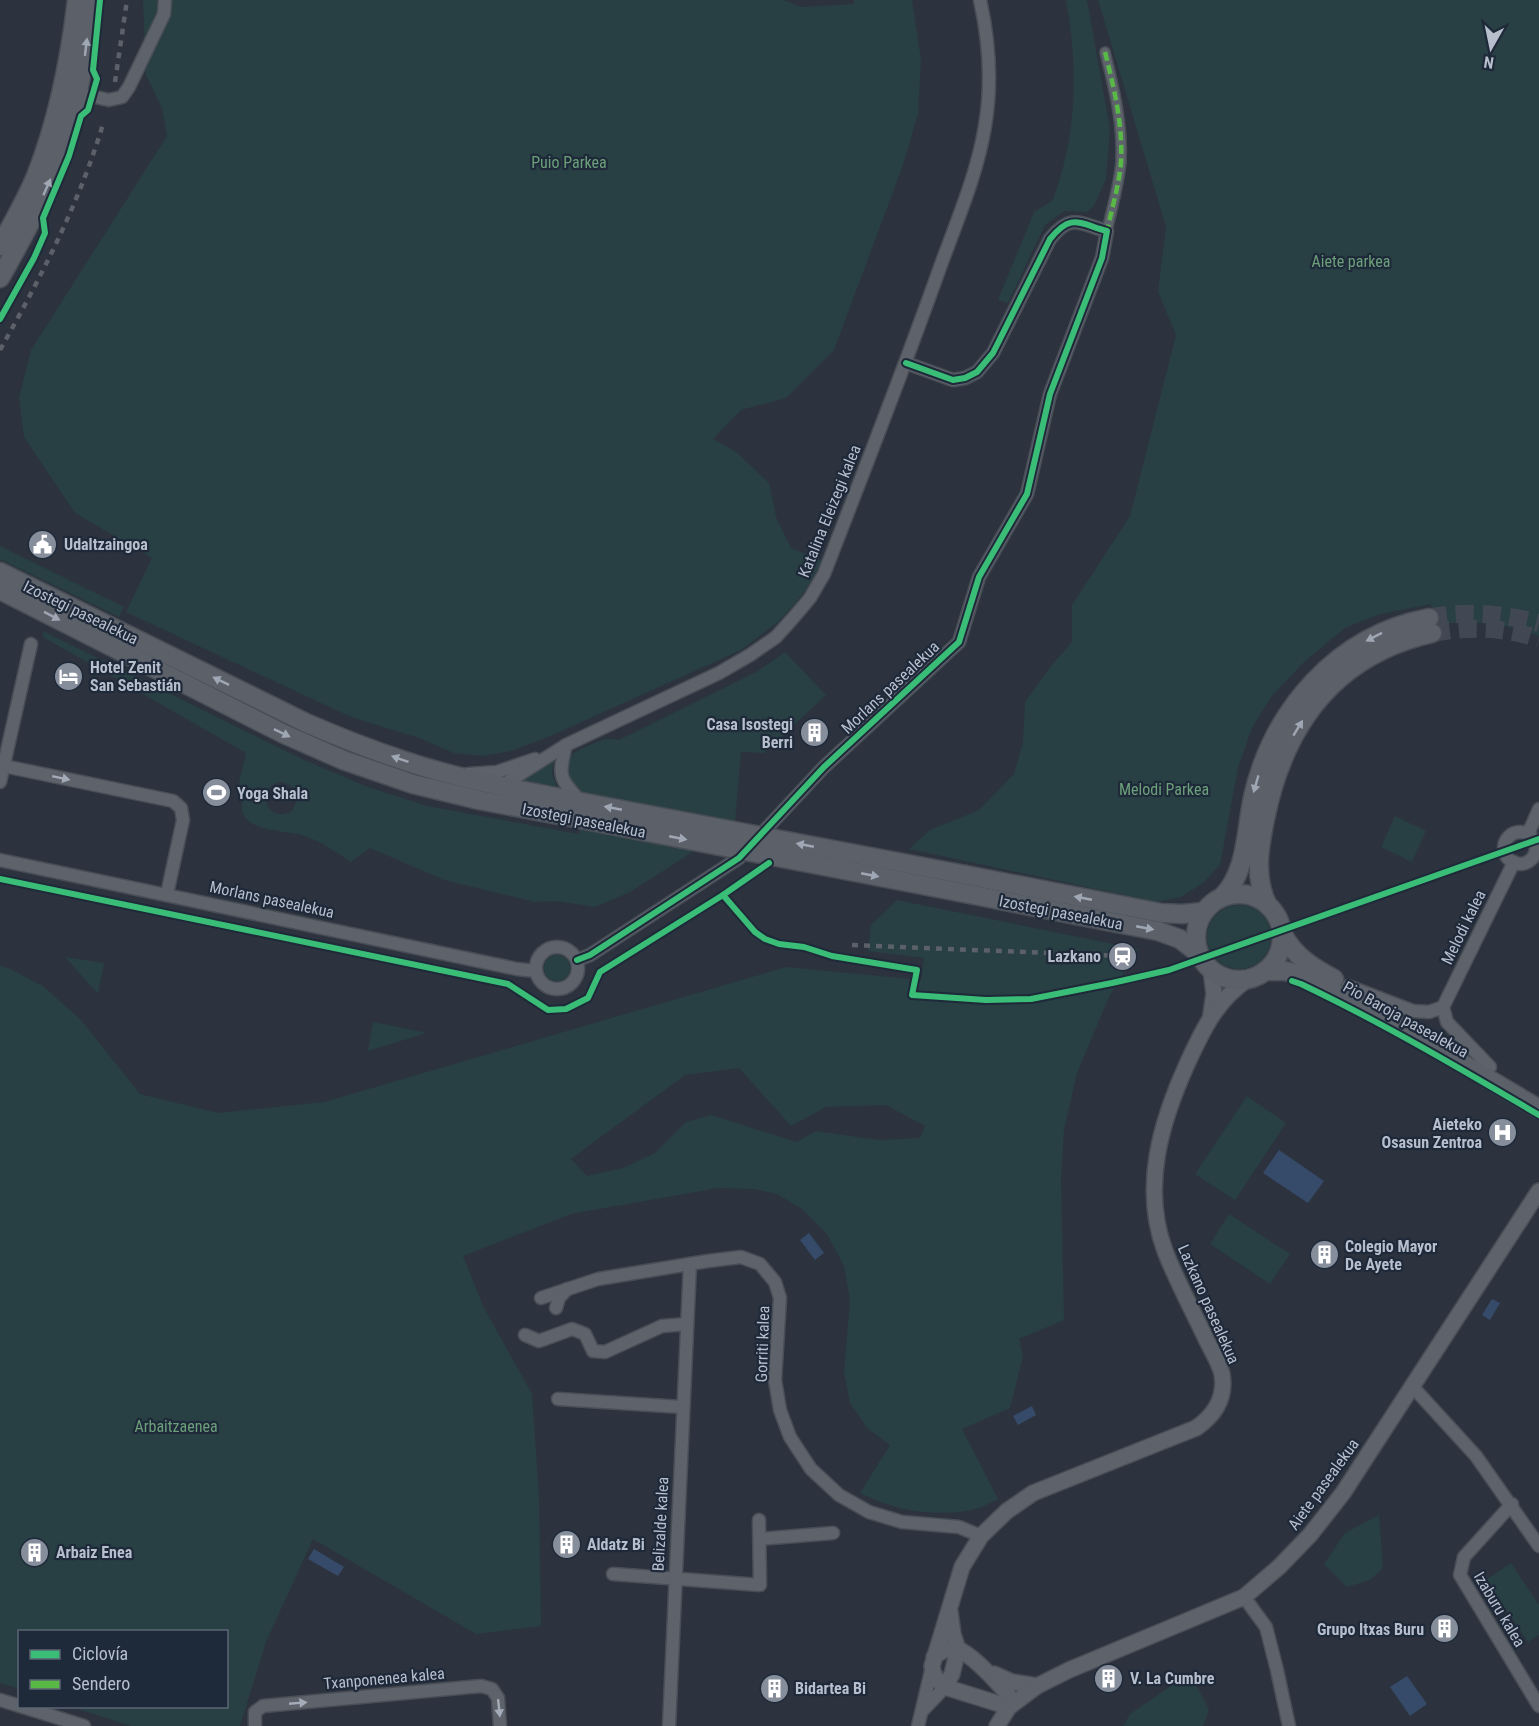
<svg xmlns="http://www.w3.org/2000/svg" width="1539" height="1726" viewBox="0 0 1539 1726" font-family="'Roboto Condensed',sans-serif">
	<rect width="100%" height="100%" fill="#2c333e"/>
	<g fill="#283f44" fill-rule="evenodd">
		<path d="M143,0H783L802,7L854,4V0H912L921,59L918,114L902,168L834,350L786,398L741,410L713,439L735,451L769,483L776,517L791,548L822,561L811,583L797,601L778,622L741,650L555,734L511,751L482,756L454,753L419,738L351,717L126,612L152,558L75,513L24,437L19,398L31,350L167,136L162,108L146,75Z"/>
		<path d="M1066,0H1087L1110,129L1106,179L1094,206L1087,212L1064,211L1045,225L1008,303L998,300L1034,212L1053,200C1058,183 1064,167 1067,150C1077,102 1075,48 1066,0Z"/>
		<path d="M1098,0H1539V636L1495,623H1434L1431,604L1380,614L1345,628L1304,662L1271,697L1252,728L1238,768L1220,865L1203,883L1181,897L1157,902L909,849L930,830L979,810L1014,774L1023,742L1025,702L1051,666L1072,642V605L1130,516L1176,335L1158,292L1166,227Z"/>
		<path d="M0,546L124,607L119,617L0,559Z"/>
		<path d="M43,631L302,759L368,787L427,806L579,834L584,794C572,785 560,766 574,753C579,749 586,747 592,744C602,740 607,737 619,740L758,671L785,652L826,695L764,753L741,752L735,820L685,857L630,892L595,907L557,901L535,902L444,880L370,848L351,862C336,852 319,840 302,835C285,830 243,832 242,808C241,804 243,798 244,794L237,792L246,753L43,637ZM281,782C292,784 296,790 297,800L292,811C280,817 270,814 266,801C265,791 270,784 281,782Z"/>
		<path d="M554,759L552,774L557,787L521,779Z"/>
		<path d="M1395,816L1426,831L1412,862L1381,847Z"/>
		<path d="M897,900L1138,949L1109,997L1077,1073L1064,1130L1061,1179L1064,1320L1019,1339L1023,1356L1010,1408L962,1429L998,1499C990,1503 981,1508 972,1510C934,1517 895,1511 860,1493L890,1445L867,1428L850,1403L844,1372L850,1300L844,1266L827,1234L802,1209L777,1194L754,1189L718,1188L571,1214L463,1256L483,1306L532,1394L539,1496L541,1626L476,1634L313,1539L266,1642L240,1726H131L72,1707L226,1706V1632H20L19,1689L0,1683V966L8,968L43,986L81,1020L140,1094L218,1113L324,1102L786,967L921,980L924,958L868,951L871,925ZM739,1068L791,1126L826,1107L886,1105L925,1126L920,1138L879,1140L816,1131L797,1142L711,1115L686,1122L655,1153L623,1168L587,1176L571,1159L685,1075Z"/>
		<circle cx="1239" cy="937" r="32"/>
		<circle cx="557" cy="968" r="13"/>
		<path d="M65,957L104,963L98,994Z"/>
		<path d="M373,1022L427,1033L368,1051Z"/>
		<path d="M1247,1096L1286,1123L1235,1200L1195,1174Z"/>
		<path d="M1229,1214L1290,1254L1270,1284L1210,1244Z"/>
		<path d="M1379,1515L1383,1568L1370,1580L1347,1587L1324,1564L1345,1533Z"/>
		<path d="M1511,1563L1539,1605V1635L1528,1642L1486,1580Z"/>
		<path d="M1190,1673L1209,1710L1203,1726H1123L1130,1714Z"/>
	</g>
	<g fill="#364a69">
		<path d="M1279,1150L1324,1181L1308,1203L1263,1173Z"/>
		<path d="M809,1233L824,1253L815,1260L800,1240Z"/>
		<path d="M1492,1299L1500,1303L1490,1320L1482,1315Z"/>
		<path d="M1032,1406L1036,1415L1018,1425L1013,1416Z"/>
		<path d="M314,1549L344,1567L338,1576L308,1559Z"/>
		<path d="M1407,1676L1427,1704L1410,1716L1390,1687Z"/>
	</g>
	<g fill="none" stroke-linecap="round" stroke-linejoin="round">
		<g stroke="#414853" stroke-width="18" stroke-dasharray="18 9" stroke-linecap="butt">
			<path d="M1429,618C1466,610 1503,614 1539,623"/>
			<path d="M1432,633C1468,626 1505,627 1539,639"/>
		</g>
		<defs>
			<path id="pedestrian" d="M1105,52C1114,88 1123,124 1121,162C1119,185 1112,208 1107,231"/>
			<g id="minor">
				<path d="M73,95L77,93L109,100L122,97L129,87L164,14L165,0"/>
				<path d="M566,745C558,776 559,778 580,801"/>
				<path d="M4,766L173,801L181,808L183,820L167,894"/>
				<path d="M468,774L497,772L535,759"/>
				<path d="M0,782L31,644"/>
				<path d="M500,787L566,745L719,673L750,655L776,637L794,617L810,598L824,574C863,474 902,374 938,273C955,225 977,176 985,126C992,85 989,40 980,0"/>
				<circle cx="1520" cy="848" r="16"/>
				<path d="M1528,834L1539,809"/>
				<path d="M0,860L517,969L536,971"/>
				<circle cx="557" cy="968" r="21"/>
				<path d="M577,960L590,955L739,858L824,767L959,642L979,577L1027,494L1050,394L1102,258L1107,231C1078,223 1071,213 1050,239L993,353L977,372L965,378L953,380L906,363"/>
				<path d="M1348,986L1413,1011L1429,1012L1443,1007L1447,1022L1490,1067"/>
				<path d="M1443,1007L1514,862"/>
				<path d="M541,1298L598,1279L708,1261L741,1257L760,1264L775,1282L780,1298L775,1380L780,1410L790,1437L811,1469L839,1495L869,1512L902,1522L959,1527L981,1536"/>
				<path d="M556,1308L559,1298L567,1289"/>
				<path d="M525,1335L539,1341L572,1329L585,1334L593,1351L605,1352L662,1326L687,1324"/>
				<path d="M1412,1386L1476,1456L1539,1546"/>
				<path d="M558,1399L682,1407"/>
				<path d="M1512,1504L1464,1557L1460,1575L1539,1706"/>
				<path d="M760,1539L833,1533"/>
				<path d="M613,1574L760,1585L759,1520"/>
				<path d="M1244,1597L1266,1627L1277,1670L1289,1726"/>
				<path d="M0,1700L20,1706"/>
				<path d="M20,1706L84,1726"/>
				<path d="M923,1710L945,1687"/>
				<path d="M255,1726V1712L263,1706L481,1686L492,1689L498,1698L500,1726"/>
				<path d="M669,1726L690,1264"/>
				<path d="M918,1726L932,1667"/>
			</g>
			<g id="tertiary">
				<path d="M1211,1014L1214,994L1211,970"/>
				<path d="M950,1612L953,1634L958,1649"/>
				<path d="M934,1657C941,1651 951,1646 960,1650C977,1659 1002,1687 1014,1702"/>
				<path d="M994,1674L1012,1682L1037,1686"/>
				<path d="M945,1687L952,1674L958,1649"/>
				<path d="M1009,1707L945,1687C937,1681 933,1676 932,1666L962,1567L981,1536L1007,1511L1033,1493L1196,1428C1215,1415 1226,1398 1222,1374C1220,1364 1212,1351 1207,1341C1193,1311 1177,1282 1165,1251C1141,1187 1161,1121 1188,1062C1203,1029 1217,1000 1248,979"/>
				<path d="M997,1726L1009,1707L1037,1686L1069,1670L1244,1597L1279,1567L1310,1535L1343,1493L1539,1191"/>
			</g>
			<g id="secondary">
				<path d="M0,246C13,223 26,200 36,176C58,120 70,59 77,0"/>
				<path d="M0,278C20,243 39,208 54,171C77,118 86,58 90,0"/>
				<path d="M0,572L304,722C336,736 369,749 402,760C460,780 521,790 581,802"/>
				<path d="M0,590L284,734L343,760L413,784L479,800L580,819"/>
				<path d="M966,875L1161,913L1182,914L1203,912"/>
				<path d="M964,893L1158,931L1180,939L1198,953"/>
				<circle cx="1239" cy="937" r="43"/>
				<path d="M1222,897C1247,873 1246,830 1253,797C1273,709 1338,635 1429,618"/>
				<path d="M1267,904C1254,876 1259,848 1265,819C1284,724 1335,655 1432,633"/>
				<path d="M1282,933C1294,956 1312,967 1334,979"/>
				<path d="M1265,971H1285L1294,973L1382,1016L1539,1109"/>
			</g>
		</defs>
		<use href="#pedestrian" stroke="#494e56" stroke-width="12"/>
		<use href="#minor" stroke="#494e56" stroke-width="15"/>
		<use href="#tertiary" stroke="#494e56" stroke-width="18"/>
		<use href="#secondary" stroke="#494e56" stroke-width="21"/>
		<use href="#pedestrian" stroke="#5d626b" stroke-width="9"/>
		<use href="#minor" stroke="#5d626b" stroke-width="12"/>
		<use href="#tertiary" stroke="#5d626b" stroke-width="15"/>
		<use href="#secondary" stroke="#5b6069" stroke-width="18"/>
		<g stroke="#5b6069" stroke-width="4.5" stroke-dasharray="6 6" stroke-linecap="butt">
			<path d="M115,82L127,0"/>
			<path d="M0,350C41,277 79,204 103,124"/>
			<path d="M852,945L1122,956"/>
		</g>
		<defs>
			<g id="secondary-bridge">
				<path d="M581,802L966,875"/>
				<path d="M580,819L964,893"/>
			</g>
		</defs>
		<use href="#secondary-bridge" stroke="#494e56" stroke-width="21" stroke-linecap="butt"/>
		<use href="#secondary-bridge" stroke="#5b6069" stroke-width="18"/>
		<path stroke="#58b947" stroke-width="4.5" stroke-dasharray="9 4.5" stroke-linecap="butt" d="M1105,52C1114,88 1123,124 1121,162C1119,185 1112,208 1107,231"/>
		<defs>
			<g id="cycleway">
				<path d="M0,319L34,258L45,233L43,218L69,156L81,116L88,110L97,79L93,70L100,0"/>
				<path d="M0,879L508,984L548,1010L566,1009L588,998L600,972L723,895L769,863"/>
				<path d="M723,895L755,932L765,939L779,944L804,947L832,956L917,970L912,995L986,1000L1031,999L1112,983L1169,970L1539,839"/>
				<path d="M577,960L590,955L739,858L824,767L959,642L979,577L1027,494L1050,394L1102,258L1107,231C1078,223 1071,213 1050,239L993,353L977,372L965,378L953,380L906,363"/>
				<path d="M1292,981L1301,984C1383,1023 1461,1069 1539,1115"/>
			</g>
		</defs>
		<use href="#cycleway" stroke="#1e2939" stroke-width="10"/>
		<use href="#cycleway" stroke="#3abd76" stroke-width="6"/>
	</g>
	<defs><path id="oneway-solid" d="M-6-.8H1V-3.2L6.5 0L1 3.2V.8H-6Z" transform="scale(1.5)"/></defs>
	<g fill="#a0a7b4">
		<use href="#oneway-solid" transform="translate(86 47) rotate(-83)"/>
		<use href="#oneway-solid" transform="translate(47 187) rotate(-66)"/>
		<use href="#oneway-solid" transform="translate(52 616) rotate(27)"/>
		<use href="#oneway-solid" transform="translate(1374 637) rotate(153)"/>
		<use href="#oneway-solid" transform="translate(221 681) rotate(-154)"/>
		<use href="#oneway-solid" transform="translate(1298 728) rotate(-59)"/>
		<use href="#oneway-solid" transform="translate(282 733) rotate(26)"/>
		<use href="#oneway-solid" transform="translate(400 759) rotate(-161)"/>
		<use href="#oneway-solid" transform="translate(1256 784) rotate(106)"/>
		<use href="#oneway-solid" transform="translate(613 808) rotate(-169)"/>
		<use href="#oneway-solid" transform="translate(678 838) rotate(11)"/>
		<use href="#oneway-solid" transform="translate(805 845) rotate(-169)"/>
		<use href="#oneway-solid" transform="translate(870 875) rotate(11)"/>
		<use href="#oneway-solid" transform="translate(1083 898) rotate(-169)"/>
		<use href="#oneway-solid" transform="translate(1145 928) rotate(11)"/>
	</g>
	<g fill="#a5acb9">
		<use href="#oneway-solid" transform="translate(61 778) rotate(12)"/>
		<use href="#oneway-solid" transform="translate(298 1703) rotate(-5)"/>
		<use href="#oneway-solid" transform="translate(499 1708) rotate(84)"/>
	</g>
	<defs>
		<symbol id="civic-disc" viewBox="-11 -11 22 22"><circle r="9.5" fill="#868e9b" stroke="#1e2939"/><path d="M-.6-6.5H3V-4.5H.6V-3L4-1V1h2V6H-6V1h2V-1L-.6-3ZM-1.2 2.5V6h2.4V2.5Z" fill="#fff"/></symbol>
		<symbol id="hotel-disc" viewBox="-11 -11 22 22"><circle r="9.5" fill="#868e9b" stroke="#1e2939"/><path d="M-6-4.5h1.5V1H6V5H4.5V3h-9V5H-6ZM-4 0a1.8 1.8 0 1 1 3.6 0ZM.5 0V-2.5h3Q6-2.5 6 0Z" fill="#fff"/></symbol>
		<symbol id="building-disc" viewBox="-11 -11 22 22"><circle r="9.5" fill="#868e9b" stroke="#1e2939"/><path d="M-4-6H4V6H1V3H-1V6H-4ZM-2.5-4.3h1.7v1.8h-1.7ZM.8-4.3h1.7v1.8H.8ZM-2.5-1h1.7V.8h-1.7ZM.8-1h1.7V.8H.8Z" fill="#fff"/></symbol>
		<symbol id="stadium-disc" viewBox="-11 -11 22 22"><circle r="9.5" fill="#868e9b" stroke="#1e2939"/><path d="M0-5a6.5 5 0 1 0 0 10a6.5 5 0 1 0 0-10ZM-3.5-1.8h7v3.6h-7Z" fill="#fff"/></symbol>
		<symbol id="station-disc" viewBox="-11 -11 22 22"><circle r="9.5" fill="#868e9b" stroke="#1e2939"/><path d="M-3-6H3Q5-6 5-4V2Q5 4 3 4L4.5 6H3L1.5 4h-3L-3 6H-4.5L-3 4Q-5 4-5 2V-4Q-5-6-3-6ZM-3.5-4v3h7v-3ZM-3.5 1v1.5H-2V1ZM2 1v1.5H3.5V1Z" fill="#fff"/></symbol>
		<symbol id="hospital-disc" viewBox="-11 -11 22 22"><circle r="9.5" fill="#868e9b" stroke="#1e2939"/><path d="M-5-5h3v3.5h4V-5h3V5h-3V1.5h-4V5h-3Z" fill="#fff"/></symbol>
	</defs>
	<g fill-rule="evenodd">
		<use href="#civic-disc" x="26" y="528" width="33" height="33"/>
		<use href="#hotel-disc" x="52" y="660" width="33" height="33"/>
		<use href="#building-disc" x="798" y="716" width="33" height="33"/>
		<use href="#stadium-disc" x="200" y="776" width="33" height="33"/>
		<use href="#station-disc" x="1106" y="940" width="33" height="33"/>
		<use href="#hospital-disc" x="1486" y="1116" width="33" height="33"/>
		<use href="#building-disc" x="1308" y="1238" width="33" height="33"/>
		<use href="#building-disc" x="550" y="1528" width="33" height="33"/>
		<use href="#building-disc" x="18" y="1536" width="33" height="33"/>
		<use href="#building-disc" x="1428" y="1612" width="33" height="33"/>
		<use href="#building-disc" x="1092" y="1662" width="33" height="33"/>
		<use href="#building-disc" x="758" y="1672" width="33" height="33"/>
	</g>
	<g text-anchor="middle" stroke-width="4.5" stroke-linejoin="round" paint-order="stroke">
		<g font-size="16" fill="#6ca07a" stroke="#1e2939">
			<text x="569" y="168">Puio Parkea</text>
			<text x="1351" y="267">Aiete parkea</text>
			<text x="1164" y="795">Melodi Parkea</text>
			<text x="176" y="1432">Arbaitzaenea</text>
		</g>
		<g font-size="16" fill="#b7bfcd" stroke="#1e2939">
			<text transform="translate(829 511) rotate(-68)" y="6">Katalina Eleizegi kalea</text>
			<text transform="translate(81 612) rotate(26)" y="6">Izostegi pasealekua</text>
			<text transform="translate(890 687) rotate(-43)" y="6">Morlans pasealekua</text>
			<text transform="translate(584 820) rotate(11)" y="6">Izostegi pasealekua</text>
			<text transform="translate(272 899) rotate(12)" y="6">Morlans pasealekua</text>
			<text transform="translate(1061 912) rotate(11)" y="6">Izostegi pasealekua</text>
			<text transform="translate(1463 927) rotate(-64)" y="6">Melodi kalea</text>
			<text transform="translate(1406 1019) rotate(29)" y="6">Pio Baroja pasealekua</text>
			<text transform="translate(1209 1304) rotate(66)" y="6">Lazkano pasealekua</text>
			<text transform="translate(762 1344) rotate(-88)" y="6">Gorriti kalea</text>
			<text transform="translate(1323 1484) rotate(-54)" y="6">Aiete pasealekua</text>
			<text transform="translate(660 1524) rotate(-87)" y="6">Belizalde kalea</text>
			<text transform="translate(1500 1609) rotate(59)" y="6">Izaburu kalea</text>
			<text transform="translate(384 1678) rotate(-5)" y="6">Txanponenea kalea</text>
		</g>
		<g font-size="16" font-weight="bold" fill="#b7bfcd" stroke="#1e2939" text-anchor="start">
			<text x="64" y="550">Udaltzaingoa</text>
			<text x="90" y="673">Hotel Zenit<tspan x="90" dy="18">San Sebastián</tspan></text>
			<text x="793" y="730" text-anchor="end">Casa Isostegi<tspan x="793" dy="18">Berri</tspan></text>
			<text x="237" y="799">Yoga Shala</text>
			<text x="1101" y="962" text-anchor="end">Lazkano</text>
			<text x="1482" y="1130" text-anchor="end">Aieteko<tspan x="1482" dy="18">Osasun Zentroa</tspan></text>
			<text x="1345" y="1252">Colegio Mayor<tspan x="1345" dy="18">De Ayete</tspan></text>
			<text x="587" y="1550">Aldatz Bi</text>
			<text x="56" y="1558">Arbaiz Enea</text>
			<text x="1424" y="1635" text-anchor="end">Grupo Itxas Buru</text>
			<text x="1130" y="1684">V. La Cumbre</text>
			<text x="795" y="1694">Bidartea Bi</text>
		</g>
	</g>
	<rect x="18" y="1630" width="210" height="78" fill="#1e2939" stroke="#5b6574" stroke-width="1.5"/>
	<rect x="30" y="1650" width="30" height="9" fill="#3abd76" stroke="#5b6574" stroke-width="1.5"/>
	<text x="72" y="1660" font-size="18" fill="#b7bfcd">Ciclovía</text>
	<rect x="30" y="1680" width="30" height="9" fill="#58b947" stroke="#5b6574" stroke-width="1.5"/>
	<text x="72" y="1690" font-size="18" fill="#b7bfcd">Sendero</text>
	<g transform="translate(1491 48) rotate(189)" stroke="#1e2939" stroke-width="4.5" paint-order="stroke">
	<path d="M0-4.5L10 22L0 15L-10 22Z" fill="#b7bfcd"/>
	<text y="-9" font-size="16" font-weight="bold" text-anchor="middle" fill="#b7bfcd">N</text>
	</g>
</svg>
